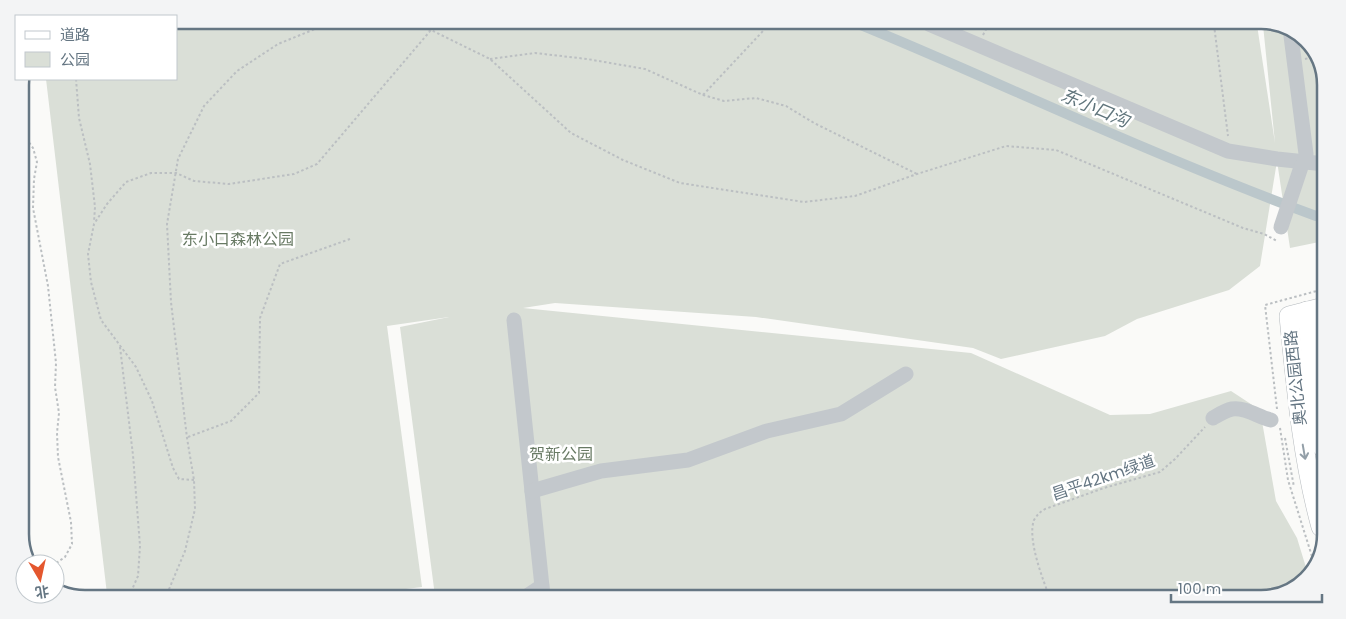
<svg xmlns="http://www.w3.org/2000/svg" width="1346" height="619" viewBox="0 0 1346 619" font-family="Poppins,'Noto Sans SC',sans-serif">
	<rect width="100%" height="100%" fill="#fafaf8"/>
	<path fill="#dadfd7" d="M176,20L1257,25L1275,143L1263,25H1286L1315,49L1326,81L1324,241L1290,248L1277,161L1260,266L1229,290L1137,319L1105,336L1001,359L973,348L756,317L555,303L523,308L971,353L1110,415L1150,414L1231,391L1260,410L1276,501L1297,538L1308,574L1297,588L1261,599L435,596L400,327L449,317L387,326L422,587L357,595L107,594L46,79H176Z"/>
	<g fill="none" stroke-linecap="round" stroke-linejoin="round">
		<path stroke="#bbc7cb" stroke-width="10" d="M856,23C935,55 1013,91 1092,125C1166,157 1240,188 1316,216H1324"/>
		<defs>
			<g id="major">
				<path d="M1307,311L1316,405L1322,447"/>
				<path d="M1321,527C1302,458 1296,387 1289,316L1324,307"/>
			</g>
		</defs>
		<use href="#major" stroke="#b5babe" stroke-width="20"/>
		<g stroke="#bbbfc2" stroke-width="2" stroke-dasharray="2.5 2.5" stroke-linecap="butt">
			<path d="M394,21L431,30L490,59L571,133L623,160L680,183L804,202L855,196L917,174L1006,146L1056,150L1243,228L1264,234L1277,241"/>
			<path d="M1214,25L1228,136"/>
			<path d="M983,35L989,24"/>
			<path d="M490,59L535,53L587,59L645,69L703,95L724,101L756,98L786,106L814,123L917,174"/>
			<path d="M1305,59L1317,56"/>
			<path d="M76,79L79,118L90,164L95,207L94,222"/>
			<path d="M20,84L22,121L26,138L33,148L37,162L34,179L33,208L48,286L56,363L55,387L59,413L57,433L58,457L71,522L72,544L65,557L55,564"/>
			<path d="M703,95L763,31"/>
			<path d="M120,347L133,455L140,546L138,576L130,594"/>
			<path d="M1277,409L1265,305L1324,289"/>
			<path d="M1280,428L1288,480L1315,566"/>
			<path d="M188,437L231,421L259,393L260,318L280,264L350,239"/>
			<path d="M1285,438L1294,487"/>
			<path d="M194,480L179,479L173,468L152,401L136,367L101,320L91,282L88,254L94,224L107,204L126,182L151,173H176L194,181L229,184L294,174L317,164L431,30"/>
			<path d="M167,594L185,551L195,509L194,480L187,438L171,302L167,224L178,159L204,106L237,71L278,44L325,25L363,21"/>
			<path d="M1050,598C1043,580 1027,539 1034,520C1037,515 1040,512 1045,509L1104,488L1160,472L1175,459L1205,427"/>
		</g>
		<g stroke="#c3c8cc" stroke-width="15">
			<path d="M929,24L1228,151L1277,159L1325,164"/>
			<path d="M1281,227L1301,167L1304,162L1306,154L1290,28"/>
			<path d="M514,320L543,596"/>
			<path d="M1213,418C1218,415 1226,410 1232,409C1246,407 1258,417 1271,420"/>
			<path d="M532,491L601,471L688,460L767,431L841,414L906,374"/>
			<path d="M527,596L542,586"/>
		</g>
		<use href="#major" stroke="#fff" stroke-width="19"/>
	</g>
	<defs><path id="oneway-shaft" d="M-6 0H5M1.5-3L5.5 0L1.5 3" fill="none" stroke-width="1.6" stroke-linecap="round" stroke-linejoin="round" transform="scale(1.25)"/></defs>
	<use stroke="#939fa8" href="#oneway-shaft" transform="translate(1304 452) rotate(80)"/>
	<g text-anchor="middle" stroke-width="5" stroke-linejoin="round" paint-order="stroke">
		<g font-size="16" fill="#687a64" stroke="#fff">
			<text x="238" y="245">东小口森林公园</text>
			<text x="561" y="460">贺新公园</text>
		</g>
		<g font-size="16" fill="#657683" stroke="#fff">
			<text transform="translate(1295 378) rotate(-96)" y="6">奥北公园西路</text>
			<text transform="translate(1103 477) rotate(-19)" y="6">昌平42km绿道</text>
		</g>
		<g font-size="18" font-style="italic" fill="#60757c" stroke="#fff">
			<text transform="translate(1095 108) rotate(23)" y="6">东小口沟</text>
		</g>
	</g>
	<path d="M0 0H1346V619H0ZM85 29H1261A56 56 0 0 1 1317 85V534A56 56 0 0 1 1261 590H85A56 56 0 0 1 29 534V85A56 56 0 0 1 85 29Z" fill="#f3f4f5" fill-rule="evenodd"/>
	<path fill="none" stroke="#657683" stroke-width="2.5" d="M85 29H1261A56 56 0 0 1 1317 85V534A56 56 0 0 1 1261 590H85A56 56 0 0 1 29 534V85A56 56 0 0 1 85 29Z"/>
	<rect x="15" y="15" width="162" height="65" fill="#ffffff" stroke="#c1c8cd"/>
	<rect x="25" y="31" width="25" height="8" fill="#ffffff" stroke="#c1c8cd"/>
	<text x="60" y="40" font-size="15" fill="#657683">道路</text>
	<rect x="25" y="52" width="25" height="15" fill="#dadfd7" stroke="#c1c8cd"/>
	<text x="60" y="65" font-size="15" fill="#657683">公园</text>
	<g transform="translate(40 579) rotate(171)"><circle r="24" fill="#ffffff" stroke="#c1c8cd"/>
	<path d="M0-4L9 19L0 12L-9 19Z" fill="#e4572e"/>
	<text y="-8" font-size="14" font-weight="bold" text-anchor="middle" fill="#657683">北</text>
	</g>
	<path d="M1171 594v8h151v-8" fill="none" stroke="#657683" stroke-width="2.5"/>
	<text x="1178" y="594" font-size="15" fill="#657683" stroke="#ffffff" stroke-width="4" paint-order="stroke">100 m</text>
</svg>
